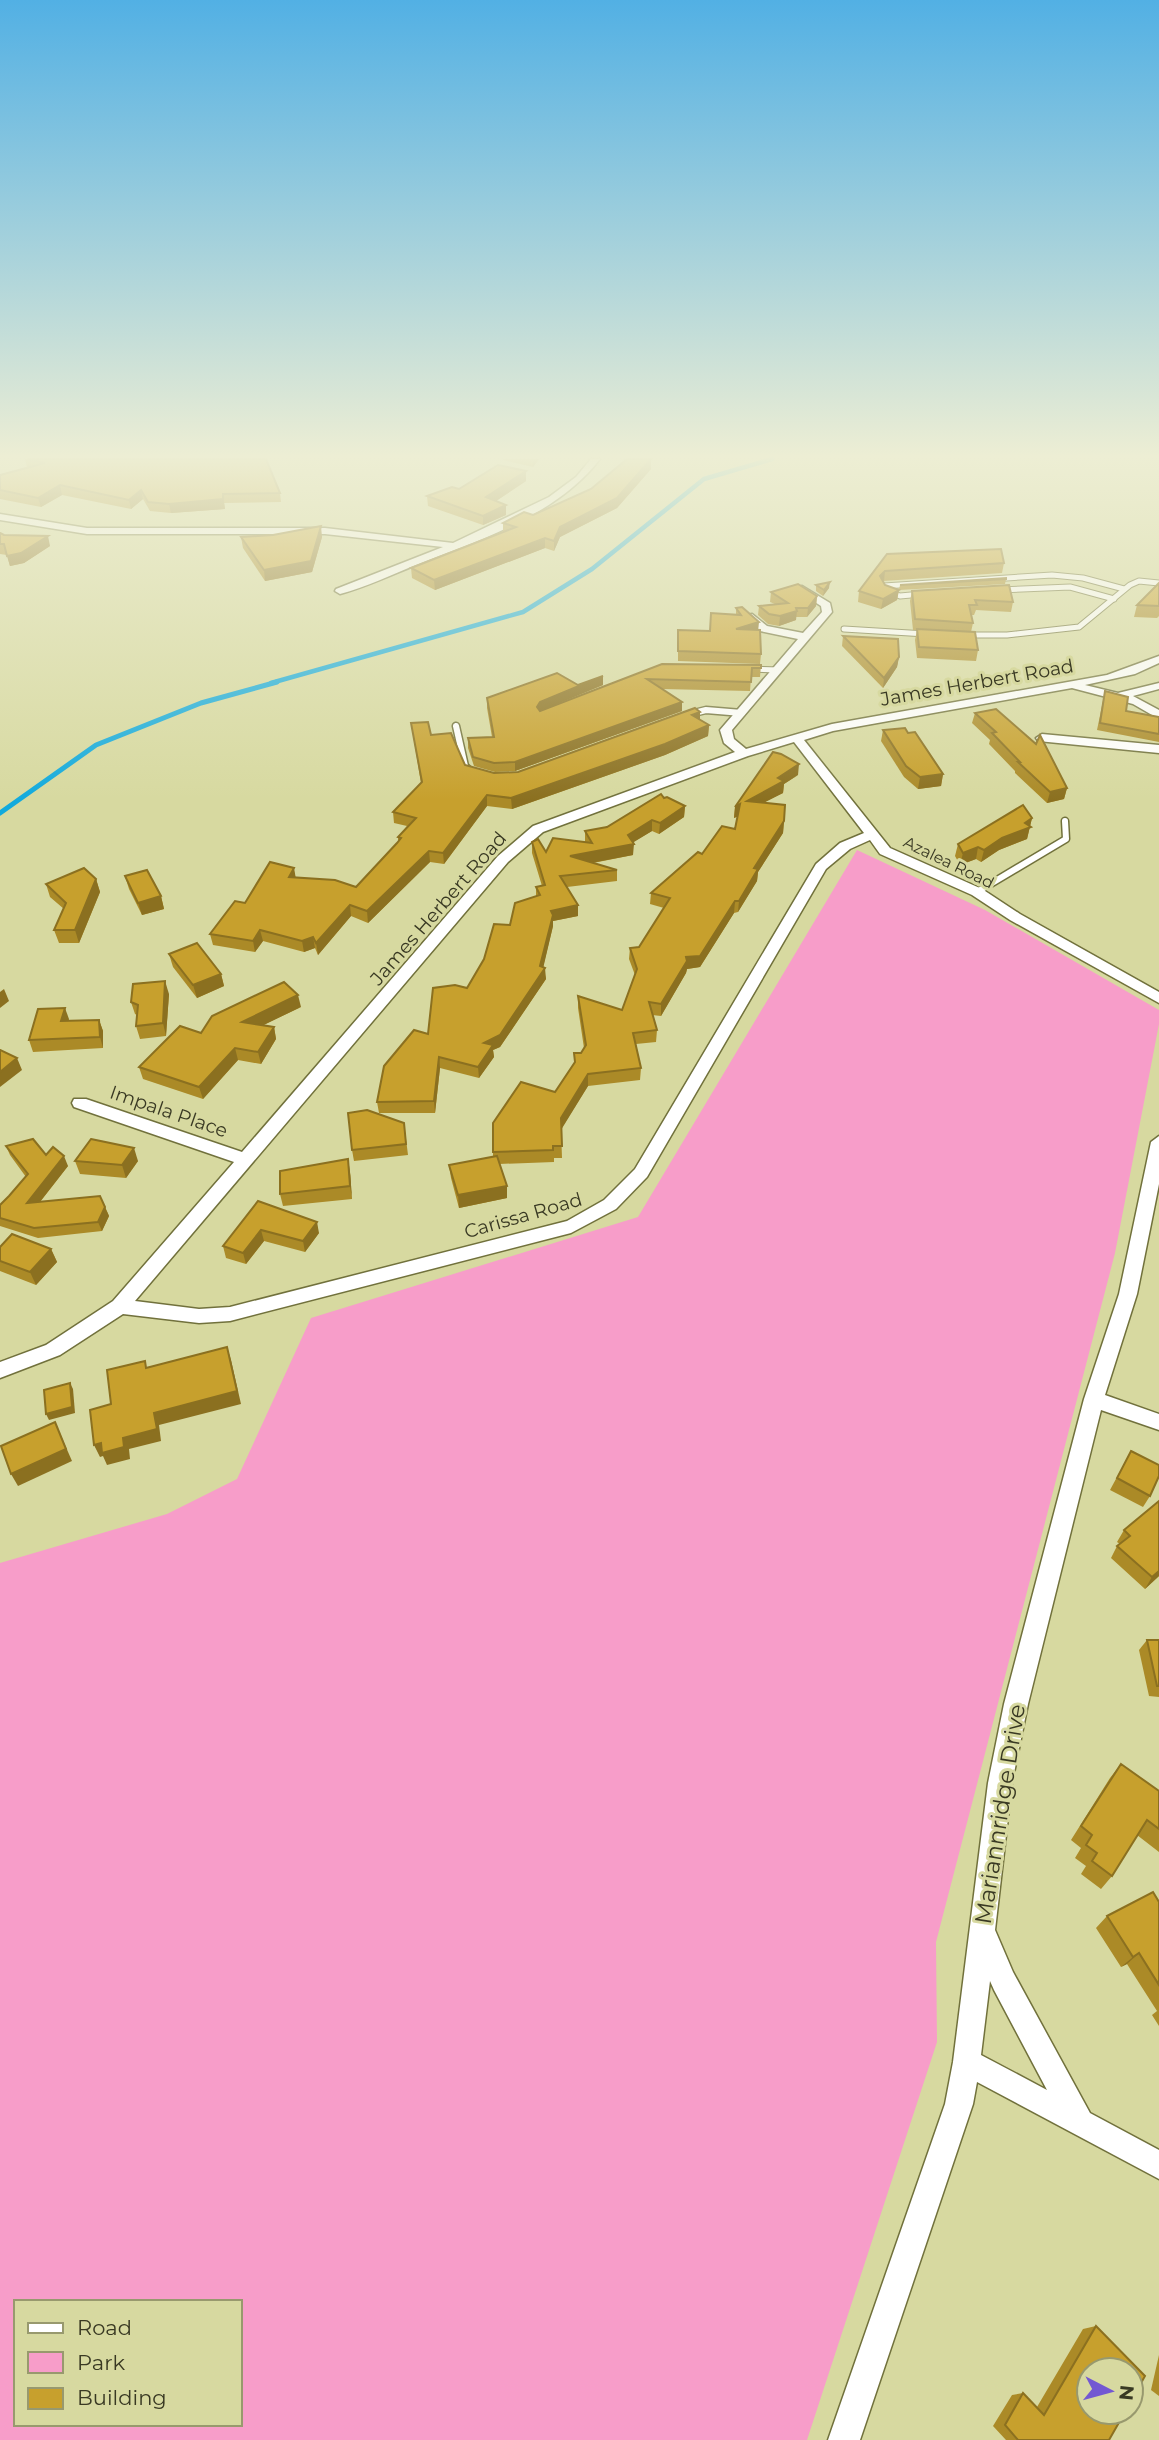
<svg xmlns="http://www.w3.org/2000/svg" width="1159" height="2440" viewBox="0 0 1159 2440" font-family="Montserrat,sans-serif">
	<rect width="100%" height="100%" fill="#d7d9a0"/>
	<path fill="#f79dc9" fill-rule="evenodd" d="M857,850L985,910L1159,1010V1024L1115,1253L936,1942L937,2042L807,2440H0V1563L167,1514L237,1479L311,1318L638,1217ZM16,2302H240V2424H16Z"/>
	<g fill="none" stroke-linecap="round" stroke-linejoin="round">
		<path stroke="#12aadd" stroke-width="4.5" d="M271,683L523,612L592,569L704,479L772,459"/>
		<path stroke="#12aadd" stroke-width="5" d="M0,813L96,745L201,703L277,682"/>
		<defs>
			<g id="lane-far1">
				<path d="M999,590L1070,587L1114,599"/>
				<path d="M922,594L900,596L884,590V586L1052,575L1083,578L1124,589"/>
				<path d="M844,629L926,634"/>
				<path d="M964,635H1007L1079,627L1130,585L1139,581L1159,583"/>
				<path d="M749,669L779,670"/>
			</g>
			<g id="lane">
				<path d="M690,714L706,710L742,713"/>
				<path d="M456,726L465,766L472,773"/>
				<path d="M977,892L1066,839L1065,821"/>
			</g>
			<g id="street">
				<path d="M591,459H600C557,515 480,540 416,565C391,575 366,587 340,594L335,591L336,589L443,547L325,534H87L0,520V514L87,528H325L453,543L549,497L576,477Z"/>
				<path d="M802,586L830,603L832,612L732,730L734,739L746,749L832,724L1107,675L1159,656V663L1135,674L1085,685L1118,693L1159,683V689L1133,696L1159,710V719L1133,704L1072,688L833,731L804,740L890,848L982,889L1020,914L1159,992V1003L1010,920L972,895L880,854L870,840L850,849L826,869L647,1177L616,1209L571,1233L230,1321L199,1323L123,1314L60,1355L0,1378V1362L46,1345L113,1301L234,1162L74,1107L72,1103L74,1099H86L242,1152L498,856L533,826L735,752L724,743L720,730L798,639L760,631L743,616L752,614L767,626L803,633L822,612L821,606L798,591V587ZM794,742L864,833L840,843L816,864L635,1169L604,1200L567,1221L230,1307L199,1309L135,1301L508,862L543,832L748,756Z"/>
				<path d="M1042,734L1159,745V753L1038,741L1036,738Z"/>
				<path d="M1159,1136V1184L1137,1294L1105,1395L1159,1414V1430L1101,1410L1028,1704L1012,1783L995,1930L1013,1972L1090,2113L1159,2150V2179L977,2082L973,2104L860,2440H828L945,2104L953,2062L988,1783L1004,1704L1084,1399L1119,1294L1151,1142ZM990,1981L994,1990L1047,2090L981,2055Z"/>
			</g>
		</defs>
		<use href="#lane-far1" stroke="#71713c" stroke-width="7"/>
		<use href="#lane" stroke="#71713c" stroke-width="9"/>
		<use href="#street" stroke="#71713c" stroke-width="3"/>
		<use href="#lane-far1" stroke="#fff" stroke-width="5"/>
		<use href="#lane" stroke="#fff" stroke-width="6"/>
		<use href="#street" fill="#fff" fill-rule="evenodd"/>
	</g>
	<g fill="#ab8a27">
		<path d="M25,459L280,493L281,502L224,503L225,509L171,513L150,511L143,499L131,509L62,495L41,507L0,499V475L27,467Z"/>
		<path d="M503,459H539L533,467L503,460Z"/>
		<path d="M621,459H647L651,469L617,508L560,537L554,551L545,548L435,590L412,578L411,568L503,532V523L533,515L591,489L626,460Z"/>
		<path d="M526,471V481L496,501L506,505V515L483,525L428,506L427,496L459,489Z"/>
		<path d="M0,533L4,535L50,546L24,563L10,566L7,555L0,554Z"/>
		<path d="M241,537H322L312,572L265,581L243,548Z"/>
		<path d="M887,554L1004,563L1002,573L883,581L885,585L899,590L897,600L881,609L858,602L859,591Z"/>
		<path d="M1006,579L1005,584L899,590L900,585Z"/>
		<path d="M1159,583V616L1157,618L1134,617L1137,605Z"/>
		<path d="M816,585L829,588L823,596L816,591Z"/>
		<path d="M912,591L1013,602L1011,612L976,610L974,615H971L973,623L971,632L978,650L976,661L917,658L915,640L917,630H913L910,601Z"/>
		<path d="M771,592L817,596L816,606L807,617H796V620L779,626L768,624L758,615L759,606L775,604L770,602Z"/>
		<path d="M736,608L758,630L761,654L760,664L678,661V630L710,631L736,614Z"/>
		<path d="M843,636L899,657L897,667L883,688L842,646Z"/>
		<path d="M662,664L761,665L760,677H751L750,691L662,689L682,702V711L515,771L495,772L474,766L468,748V738L492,737L487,708V698L578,685L603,676V685L540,711Z"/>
		<path d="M1105,691L1126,711L1159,717V742L1097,730Z"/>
		<path d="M700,712V720L709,725L708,736L665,755L512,809L487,806L444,864L430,862L368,923L351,916L318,955L315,948L304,952L263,941L255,952L213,945L210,934L245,903L296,878L356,887L398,842V837L407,826L394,823L393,812L421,783L411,723L431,735L465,765L494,773L518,772Z"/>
		<path d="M975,713L1067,788L1064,799L1047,803L1015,773V771L989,744L990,740L972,723Z"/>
		<path d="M883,730L943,774L941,786L918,789L904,777L881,741Z"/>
		<path d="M798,775L784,784L783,793L764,802L784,821L783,833L758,872L757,881L738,912L734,913L700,967L687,969L686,973L661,1016L652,1015L657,1030L656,1042L636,1044L641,1068L640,1080L588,1086L561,1129L562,1158H554V1162L499,1164L507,1186V1198L459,1208L451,1178L449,1165L493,1157V1123L555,1092L574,1063V1053H581L584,1048L578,1008V996L622,1010L635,975L629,959L630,948L639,947L664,908L650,904L651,893L735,829L738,816L734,818L735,807Z"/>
		<path d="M664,798L685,806L684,817L659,834L652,831L633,842V855L593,863L617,870V881L567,887L578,916L553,921V926L543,967L546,979L500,1047L493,1050L494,1057L479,1078L440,1068L435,1113H379L377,1102L428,1034L467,988L510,925L536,896V887L542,886L532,853V842L546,852L585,842V831L607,827Z"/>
		<path d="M1032,818L1027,839L999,850L981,862L976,859L960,865L955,856L958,844Z"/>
		<path d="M125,876L161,896L164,909L142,915L129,889Z"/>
		<path d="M96,879L100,892L79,943H59L54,930L64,909L50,897L46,884Z"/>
		<path d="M169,954L221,974L224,986L197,998L173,967Z"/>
		<path d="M169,994L166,1036L140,1039L136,1026L137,1015L135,1014L131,1002Z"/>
		<path d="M301,1007L263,1025L274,1027L276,1039L261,1064L238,1060L203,1099L143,1079L139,1067L201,1033Z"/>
		<path d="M69,1019L68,1021L99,1020L103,1031V1048L33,1052L29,1040Z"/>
		<path d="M404,1123L408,1155L354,1161L352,1150Z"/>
		<path d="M6,1146L46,1155L68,1166L40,1202L105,1207L109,1216L102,1231L38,1238L0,1226V1205L9,1196L26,1177L10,1155Z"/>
		<path d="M75,1161H138L126,1178L80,1174Z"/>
		<path d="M350,1172L352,1199L283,1206L280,1194Z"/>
		<path d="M258,1201L319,1233L305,1252L264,1241L246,1264L226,1258L223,1246Z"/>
		<path d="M0,1247L51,1249L57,1262L36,1285L0,1271Z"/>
		<path d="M1131,1451L1150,1496L1143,1507L1110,1490Z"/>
		<path d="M1159,1501V1576L1145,1589L1111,1558L1117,1546L1120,1544L1117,1542L1124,1530Z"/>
		<path d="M1147,1640H1159V1697L1149,1696L1139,1650Z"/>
		<path d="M1121,1764L1159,1791V1852L1137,1835L1112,1876L1101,1889L1081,1874L1086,1866L1075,1858L1081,1848L1071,1840L1110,1778Z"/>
		<path d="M1159,1902V2026L1152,2015L1157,2011L1127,1964L1121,1967L1096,1928L1107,1916Z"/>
		<path d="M1096,2326L1109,2440H1006L993,2426L1012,2395L1023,2393L1037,2407L1083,2329Z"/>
		<path d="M1159,2355V2396L1151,2390Z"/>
	</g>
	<g fill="#8b7020">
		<path d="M533,459H539L533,467Z"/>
		<path d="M651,459V469L617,508L560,537L554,551V541L560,527Z"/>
		<path d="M526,471V481L487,507L486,497Z"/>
		<path d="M60,485L62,495L41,507L38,498Z"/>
		<path d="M141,490L143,499L131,509L129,500Z"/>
		<path d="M223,494L225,509L171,513L169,504Z"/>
		<path d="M506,505V515L483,525V516Z"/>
		<path d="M321,526L322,537L312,572L265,581L264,570Z"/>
		<path d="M48,536L50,546L24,563L10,566L7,556Z"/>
		<path d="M545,538V548L435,590L434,580Z"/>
		<path d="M885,571L884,581L880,576Z"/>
		<path d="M830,582L829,588L823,596L824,590Z"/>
		<path d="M899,590L897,600L881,609L883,599Z"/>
		<path d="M817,596L816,606L807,617L808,608Z"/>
		<path d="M797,611L796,620L779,626L780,616Z"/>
		<path d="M759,622L758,632L736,629Z"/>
		<path d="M899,657L897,667L883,688L884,678Z"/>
		<path d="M603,676V685L540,711L537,707L540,702Z"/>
		<path d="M682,702V711L515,771V762Z"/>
		<path d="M700,712V722L692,715Z"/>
		<path d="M709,725L708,736L665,755L512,809L511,798Z"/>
		<path d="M799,764L798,775L784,784L783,793L746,812L747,801L778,778Z"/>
		<path d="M943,774L941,786L918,789L920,777Z"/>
		<path d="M1067,788L1064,799L1047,803L1050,792Z"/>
		<path d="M487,795V806L444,864L443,853Z"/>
		<path d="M740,804L739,816L734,818L735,807Z"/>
		<path d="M685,806L684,817L659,834L660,823Z"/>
		<path d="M1032,818L1027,839L999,850L981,862L984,850Z"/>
		<path d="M652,820V831L629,845L634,844L633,855L570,867V856L628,835Z"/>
		<path d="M784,821L783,833L758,872L757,881L738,912L739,901L754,868Z"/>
		<path d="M978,847L976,859L960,865L963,853Z"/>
		<path d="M429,851L430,862L368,923L367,911Z"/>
		<path d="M294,868L296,879L289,877Z"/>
		<path d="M96,879L100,892L79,943L75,930Z"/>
		<path d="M161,896L164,909L142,915L138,903Z"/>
		<path d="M735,901L734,913L700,967L687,969L686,973L661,1016V1004L686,957Z"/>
		<path d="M350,905L351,916L318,955L316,943Z"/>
		<path d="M578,905V916L553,921V926L542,973L545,968L546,979L500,1047L493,1050L494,1057L479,1078L478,1067L484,1043L540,966L551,911Z"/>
		<path d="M260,930L263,941L255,952L253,941Z"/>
		<path d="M313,937L315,948L304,952L302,941Z"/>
		<path d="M221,974L224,986L197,998L193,985Z"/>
		<path d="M165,981L169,994L166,1036L163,1023Z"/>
		<path d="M4,989L9,1001L0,1008V992Z"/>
		<path d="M298,995L301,1007L245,1034L242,1022Z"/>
		<path d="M65,1008L69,1019L65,1032L61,1021Z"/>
		<path d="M99,1020L103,1031V1048L100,1037Z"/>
		<path d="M274,1027L276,1039L261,1064L258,1052Z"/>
		<path d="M235,1048L238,1060L203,1099L199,1087Z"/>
		<path d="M439,1057L440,1068L435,1113L434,1101Z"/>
		<path d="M17,1058L22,1070L0,1087V1072Z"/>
		<path d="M588,1074V1086L561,1130V1118Z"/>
		<path d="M134,1148L138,1161L126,1178L122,1165Z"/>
		<path d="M64,1156L68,1166L32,1212L27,1203Z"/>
		<path d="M348,1159L350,1172L352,1199L350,1186Z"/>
		<path d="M507,1186V1198L459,1208L458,1195Z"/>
		<path d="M105,1207L109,1216L102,1231L98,1222Z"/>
		<path d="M317,1222L319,1233L305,1252L303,1241Z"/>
		<path d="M261,1230L264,1241L246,1264L243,1253Z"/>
		<path d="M51,1249L57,1262L36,1285L30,1272Z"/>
		<path d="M227,1347L231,1360L241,1404L159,1425L161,1441L129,1449L130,1459L107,1465L103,1456L100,1457L94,1445L123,1438L154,1413Z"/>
		<path d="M70,1383L73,1389L75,1413L49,1420L46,1414Z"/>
		<path d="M55,1422L72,1461L18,1486L11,1474Z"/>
		<path d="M1159,1571V1576L1145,1589L1152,1577Z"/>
		<path d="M1139,1953L1127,1964L1121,1967L1133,1957Z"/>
	</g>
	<g fill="#c7a02d" stroke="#8b7020" stroke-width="2">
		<path d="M27,459H266L280,493L223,494V499L169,504L148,502L141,490L129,500L60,485L38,498L0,490V475L45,463Z"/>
		<path d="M627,459H651L617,498L560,527L554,541L545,538L434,580L411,568L516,527L503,523L524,512L533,515L591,489Z"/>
		<path d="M498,465L526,471L486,497L506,505L483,516L427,496L452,487L459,489Z"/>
		<path d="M321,526L311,561L264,570L241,537L273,535Z"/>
		<path d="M0,533L4,535L48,536L21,553L7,556L4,544H0Z"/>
		<path d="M1001,549L1004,563L885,571L880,576L885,585L899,590L883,599L859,591L887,554Z"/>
		<path d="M1006,578V579L900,585Z"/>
		<path d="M830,582L824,590L816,585Z"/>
		<path d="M1159,583V606L1137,605Z"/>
		<path d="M798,584L817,596L808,608H796L797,611L780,616L769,614L759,606L788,603L771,592Z"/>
		<path d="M1009,585L1013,602L975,600L977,605H969L973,623L915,619L912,591Z"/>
		<path d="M742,607L759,622L736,629L760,630L761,654L678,651V630L710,631L711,613L741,615L736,608Z"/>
		<path d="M917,629L975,632L978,650L919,647Z"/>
		<path d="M843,636L898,639L899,657L884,678Z"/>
		<path d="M662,664L761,665V668H752L751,682L647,679L682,702L515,762L494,763L473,757L468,738L494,737L487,698L557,673L578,685L603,676L540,702L537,707L540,711Z"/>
		<path d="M1105,691L1128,697L1126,711L1159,717V734L1100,723Z"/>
		<path d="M695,708L700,712L692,715L709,725L665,744L511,798L487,795L443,853L429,851L367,911L350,905L316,943L313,937L302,941L260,930L253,941L210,934L235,901L245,903L270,862L294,868L289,877L335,880L356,887L397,843L401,838L398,837L416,818L393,812L422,782L411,723L428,722L431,735L451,733L465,765L494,773L518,772Z"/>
		<path d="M996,709L1036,744L1040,735L1067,788L1050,792L1018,762H1020L992,733L996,732L975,713Z"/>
		<path d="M905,728L908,733L915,732L943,774L920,777L906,766L883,730Z"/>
		<path d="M773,752L781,754L799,764L778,778L784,781L747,801L785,805L784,821L754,868L758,869L739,901H735L700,956L686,957L687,961L661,1004L649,1002L657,1030L633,1033L641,1068L588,1074L561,1118L562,1146H553V1150L493,1152V1123L521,1082L555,1092L575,1062L574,1053H581L586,1045L578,996L622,1010L637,969L630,948L639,947L670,898L651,893L698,852L702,854L722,826L735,829L740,804L735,807Z"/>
		<path d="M661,794L664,798L667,797L685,806L660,823L652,820L628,835L634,844L570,856L617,870L560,876L578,905L551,911L553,915L540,966L545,968L500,1035L484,1043L493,1045L478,1067L439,1057L434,1101L377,1102L384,1066L414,1030L428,1034L433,988L455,985L467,988L484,959L494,924L510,925L515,903L540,895L536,887L545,885L532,842L538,839L546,852L553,838L592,843L585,831L607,827Z"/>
		<path d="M1023,805L1032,818L1025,823L1031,827L1002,838L984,850L978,847L963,853L958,844Z"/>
		<path d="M84,868L96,879L75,930H54L66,903L46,884Z"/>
		<path d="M147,870L161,896L138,903L125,876Z"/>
		<path d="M197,943L221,974L193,985L169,954Z"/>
		<path d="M165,981L163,1023L136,1026L138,1005L131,1002L133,984Z"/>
		<path d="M284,982L298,995L242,1022L274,1027L258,1052L235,1048L199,1087L139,1067L180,1026L201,1033L212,1016Z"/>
		<path d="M65,1008L61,1021L99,1020L100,1037L29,1040L38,1009Z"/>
		<path d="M0,1050L17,1058L0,1072Z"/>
		<path d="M367,1110L404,1123L406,1144L352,1150L348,1113Z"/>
		<path d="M33,1139L46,1155L53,1147L64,1156L27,1203L100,1196L105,1207L98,1222L34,1228L0,1218V1205L9,1196L28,1174L6,1146Z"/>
		<path d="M91,1139L134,1148L122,1165L75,1161Z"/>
		<path d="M497,1156L507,1186L458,1195L449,1165Z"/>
		<path d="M348,1159L350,1186L280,1194V1171Z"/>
		<path d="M258,1201L317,1222L303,1241L261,1230L243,1253L223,1246Z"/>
		<path d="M12,1234L51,1249L30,1272L0,1261V1247Z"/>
		<path d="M227,1347L237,1391L154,1413L157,1429L123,1438L124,1447L102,1453L101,1443L94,1445L90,1410L111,1404L107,1370L145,1361L146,1368Z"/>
		<path d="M70,1383L72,1407L46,1414L44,1390Z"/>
		<path d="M55,1422L66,1449L11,1474L1,1446Z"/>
		<path d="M1131,1451L1159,1465V1476L1150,1496L1117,1478Z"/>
		<path d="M1159,1501V1571L1152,1577L1117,1546L1130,1536L1124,1530Z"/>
		<path d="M1147,1640H1159V1686H1157Z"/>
		<path d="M1121,1764L1159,1791V1829L1147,1820L1112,1876L1092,1861L1097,1853L1086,1845L1092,1835L1081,1826Z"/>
		<path d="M1153,1892L1159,1902V1985L1139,1953L1133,1957L1107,1916Z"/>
		<path d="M1096,2326L1145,2376L1131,2401V2370H1089V2412H1125L1109,2440H1018L1005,2425L1023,2393L1044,2415Z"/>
	</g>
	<linearGradient id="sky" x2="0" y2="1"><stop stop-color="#52b0e4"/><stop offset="0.57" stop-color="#edeed4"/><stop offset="1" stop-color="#edeed4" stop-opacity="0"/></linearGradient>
	<rect width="1159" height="800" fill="url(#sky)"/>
	<g text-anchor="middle" stroke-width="6" stroke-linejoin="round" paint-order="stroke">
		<g font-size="16" fill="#393923" stroke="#d7d9a0">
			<text transform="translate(949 862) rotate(26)" y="6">Azalea Road</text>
		</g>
		<g font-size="19" fill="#393923" stroke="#d7d9a0">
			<text transform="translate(977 682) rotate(-10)" y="7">James Herbert Road</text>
			<text transform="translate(438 908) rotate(-49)" y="7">James Herbert Road</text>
			<text transform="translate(169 1111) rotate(19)" y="7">Impala Place</text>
			<text transform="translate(523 1215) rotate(-16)" y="7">Carissa Road</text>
		</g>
		<g font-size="23" fill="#393923" stroke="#d7d9a0">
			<text transform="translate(1000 1814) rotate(-81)" y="8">Mariannridge Drive</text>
		</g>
	</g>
	<rect x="14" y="2300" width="228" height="126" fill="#d7d9a0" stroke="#98996e" stroke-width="2"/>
	<rect x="28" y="2323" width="35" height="10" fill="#ffffff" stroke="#98996e" stroke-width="2"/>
	<text x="77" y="2335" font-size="21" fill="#393923">Road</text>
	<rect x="28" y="2352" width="35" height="21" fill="#f79dc9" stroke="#98996e" stroke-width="2"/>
	<text x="77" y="2370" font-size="21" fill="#393923">Park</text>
	<rect x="28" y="2388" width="35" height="21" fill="#c7a02d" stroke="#98996e" stroke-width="2"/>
	<text x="77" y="2405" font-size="21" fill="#393923">Building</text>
	<g transform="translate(1110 2391) rotate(96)"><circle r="33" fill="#d7d9a0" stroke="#98996e" stroke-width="2"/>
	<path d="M0-5L12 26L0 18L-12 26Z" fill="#7358d2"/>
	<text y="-10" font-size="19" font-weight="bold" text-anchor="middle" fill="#393923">N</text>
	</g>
</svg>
